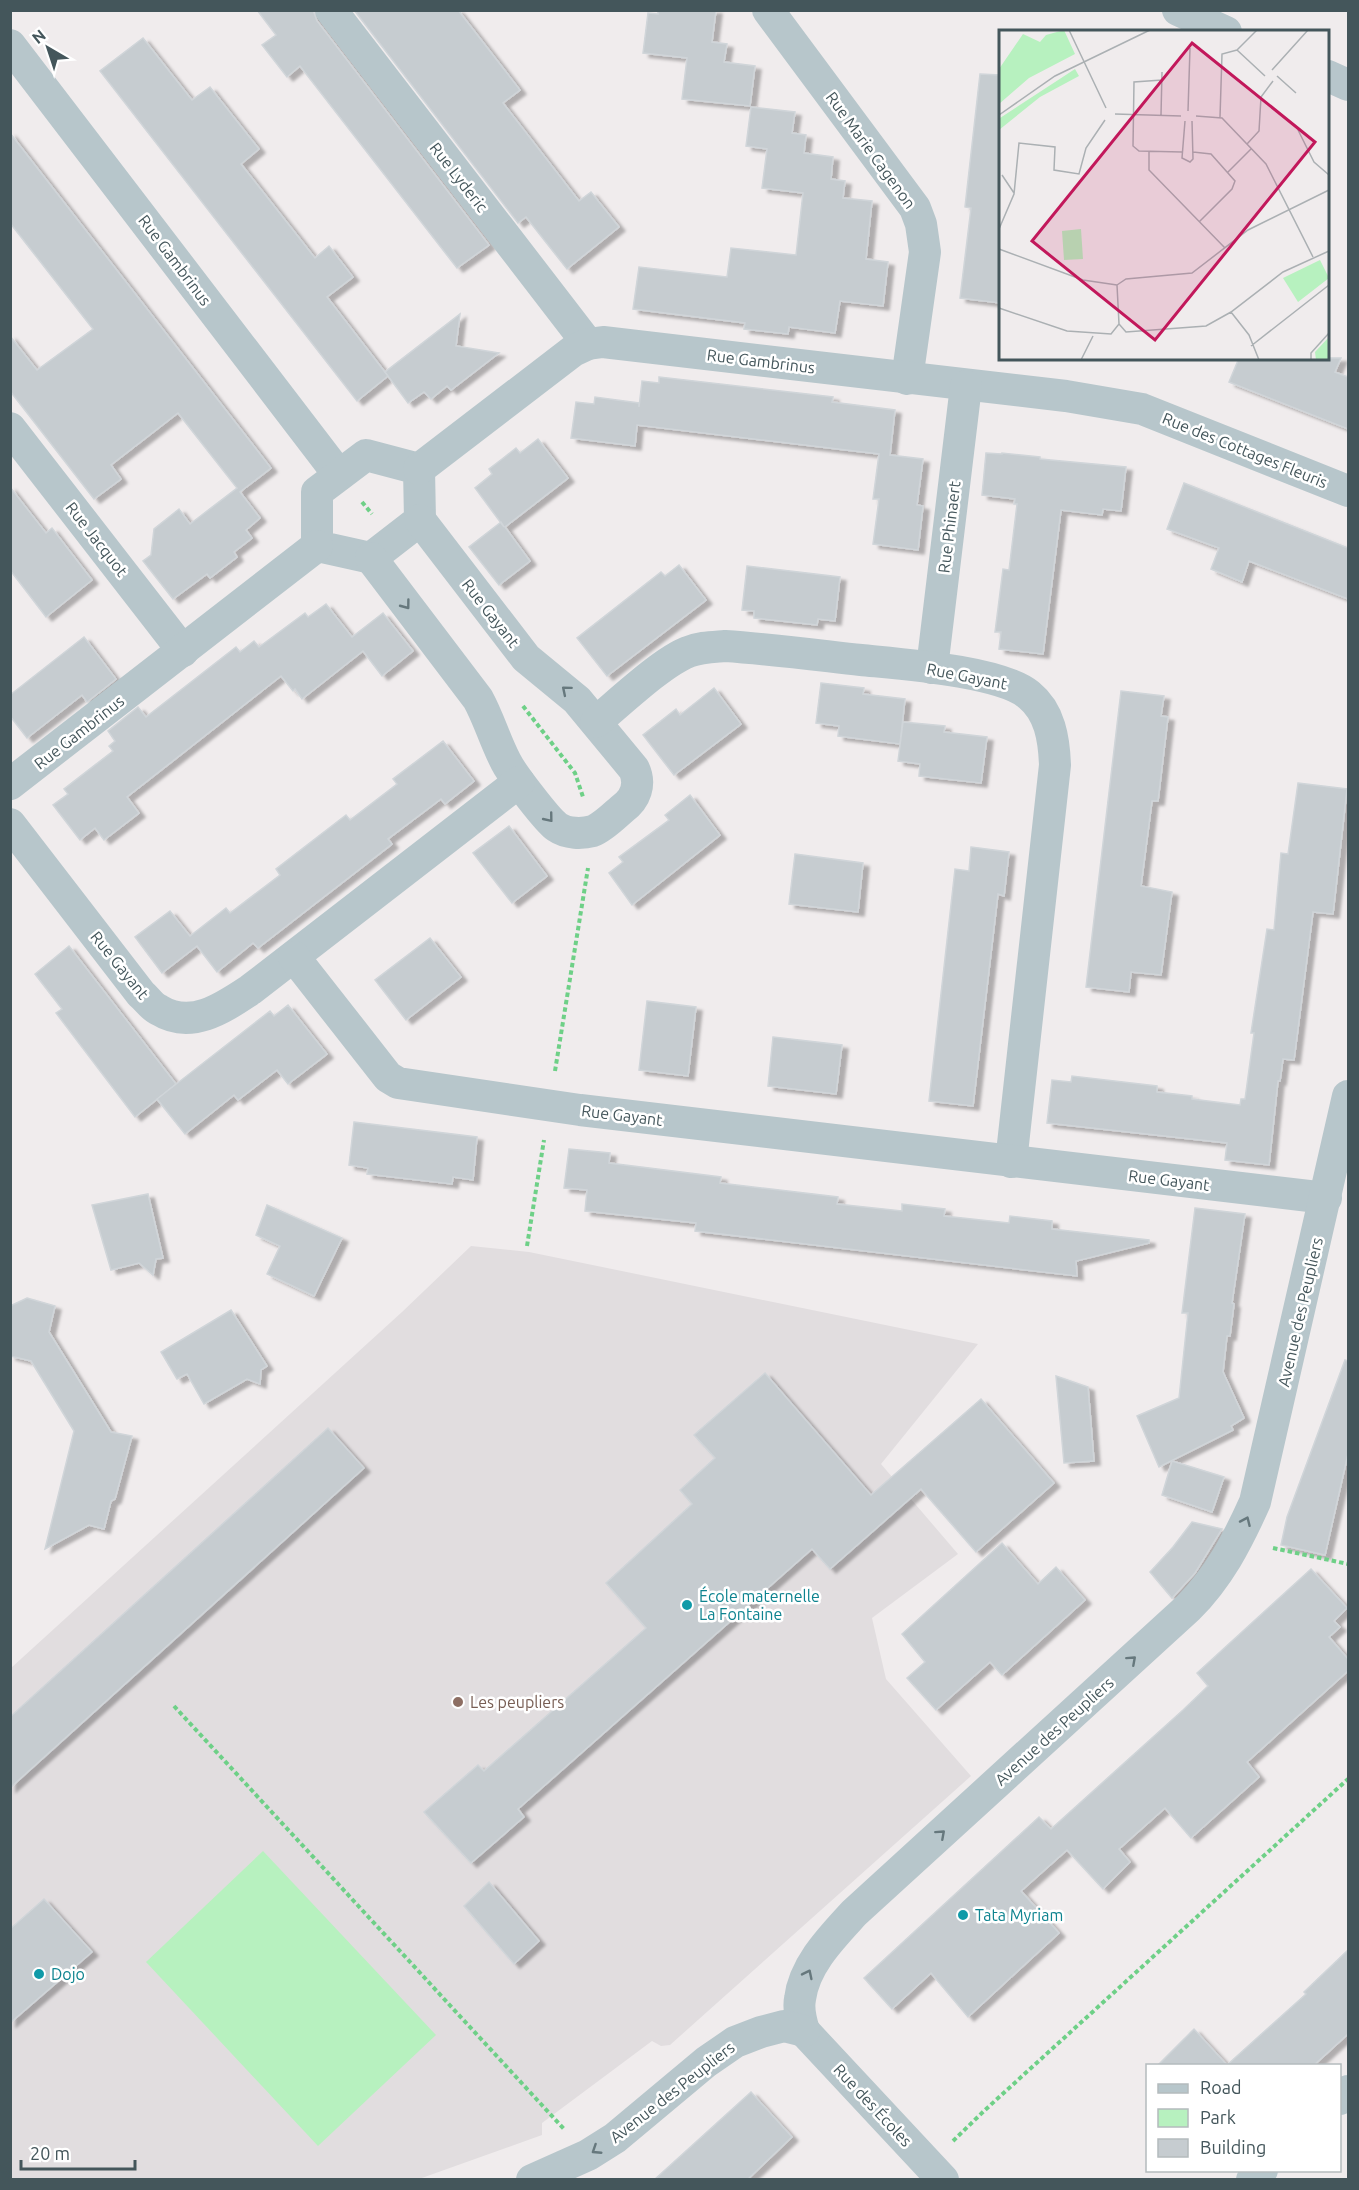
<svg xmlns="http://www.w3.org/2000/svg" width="1359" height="2190" viewBox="0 0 1359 2190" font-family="Ubuntu,sans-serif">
	<defs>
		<filter id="shadow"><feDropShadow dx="6" dy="4" stdDeviation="1.5" flood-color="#0004"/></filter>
	</defs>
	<rect width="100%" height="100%" fill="#f0eced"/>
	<path fill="#e1dddf" d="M471,1246L529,1252L978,1344L881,1464L958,1554L872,1618L886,1679L971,1776L670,2045L661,2046L652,2041L542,2123V2135L419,2179L11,2180V1668L402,1312Z"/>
	<path fill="#b7f1bf" d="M263,1851L436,2035L318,2146L146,1962Z"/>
	<g fill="#c6ccd0" stroke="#d0d5d9" stroke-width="1.5" filter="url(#shadow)">
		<path d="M257,10H313L317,21L489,245L457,268L300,66L287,77L262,45L276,35Z"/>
		<path d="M354,10H458L520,90L503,103L579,201L591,192L619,227L567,269L526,217L518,223Z"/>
		<path d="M658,10H716L712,42L727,44L724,62L755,66L750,106L682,99L687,58L643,53L648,13L658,14Z"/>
		<path d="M143,38L192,100L210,87L259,149L241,164L315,258L329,246L353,277L327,297L388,376L357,401L100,71Z"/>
		<path d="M980,74L1000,75V303L960,298L971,208L965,207Z"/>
		<path d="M751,107L795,112L792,133L806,135L804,153L833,157L831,179L845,181L843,198L872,201L866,259L888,262L883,306L840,301L835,333L789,327L788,334L744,329L745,323L633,309L639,267L727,277L731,248L796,255L803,193L762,188L767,149L746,146Z"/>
		<path d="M10,133L271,468L240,492L260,518L246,530L252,538L234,552L237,557L210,578L207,574L173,599L143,561L151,555L154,529L179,509L190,524L237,488L178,413L111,465L121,479L94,499L10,391V336L37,370L93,329L10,223Z"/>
		<path d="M460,314L456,346L499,353L451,390L447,386L431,399L424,392L408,403L385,372Z"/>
		<path d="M1239,358H1341L1335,372L1348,377V429L1229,382Z"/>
		<path d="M659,377L833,397L832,402L895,410L890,455L923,459L917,505L923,506L918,550L873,544L879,499H873L879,454L637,425L635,446L571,438L576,402L594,404L595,397L639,403V407L642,381L659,383Z"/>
		<path d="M538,439L568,478L505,527L530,561L499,585L469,547L501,522L504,527L475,488L492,474L489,469L502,459L516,448L520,453Z"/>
		<path d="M986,453L1002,454V453L1040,457V459L1126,467L1121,511L1103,509L1102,515L1061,510L1043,654L999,649L1001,632H995L1003,569L1009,570L1017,504H1014L1015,499L982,495Z"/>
		<path d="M1184,483L1348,548V599L1249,561L1242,582L1211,569L1219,548L1167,529Z"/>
		<path d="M10,487L46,533L52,528L92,580L46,617L10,570Z"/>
		<path d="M679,565L706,600L607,676L577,638L661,572L665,576Z"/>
		<path d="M747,566L840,577L835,621L818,619L817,625L754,618V611L742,610Z"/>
		<path d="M326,604L352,637L383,613L413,651L382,676L363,651L302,699L295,689L293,691L281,676L127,797L139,813L104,840L95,828L80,840L53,805L68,794L64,789L113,751L109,746L115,741L108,731L138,707L146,717L236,647L240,652L254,641L259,647L305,613L308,617Z"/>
		<path d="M84,637L116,679L87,702L82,695L27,738L10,716V695Z"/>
		<path d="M821,683L864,688L863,694L905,699L900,744L838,736L839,726L816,723Z"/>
		<path d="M714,688L741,724L674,775L643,735L676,709L680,715Z"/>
		<path d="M1121,691L1164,696L1161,716L1168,717L1158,801H1152L1141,886L1172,892L1161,975L1131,972L1129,992L1086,987Z"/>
		<path d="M903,722L945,726L944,732L987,737L981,783L919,776L920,764L898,761Z"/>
		<path d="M443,741L474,781L445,804L441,799L388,839L392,844L258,948L253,943L217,972L197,946L162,973L135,937L170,911L190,936L226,908L230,913L280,875L276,869L346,815L350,820L397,784L393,779Z"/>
		<path d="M1298,783L1347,789L1333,914L1313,912L1294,1060L1283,1059L1280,1081H1278L1269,1165L1225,1160L1227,1143L1047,1123L1052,1080L1071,1082L1072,1076L1157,1086V1092L1192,1096V1099L1240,1105L1241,1099H1245L1254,1033H1251L1267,929L1274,930L1281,853L1288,854Z"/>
		<path d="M690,795L720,835L632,905L609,873L623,862L619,857L669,820L665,815Z"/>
		<path d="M509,826L547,876L512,903L473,853Z"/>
		<path d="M971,847L1009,852L1004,896L998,894L973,1106L929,1101L955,869L969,871Z"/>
		<path d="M795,854L863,863L858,912L789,904Z"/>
		<path d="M430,938L461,977L406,1020L375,980Z"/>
		<path d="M69,946L176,1084L135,1117L56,1013L62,1009L35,974Z"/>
		<path d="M647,1001L696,1007L688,1076L639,1070Z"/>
		<path d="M288,1005L327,1054L288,1084L277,1070L238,1100L234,1095L185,1134L157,1099L270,1011L274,1016Z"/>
		<path d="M773,1037L842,1045L836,1094L768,1086Z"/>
		<path d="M354,1122L477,1137L473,1180L453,1177L452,1184L367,1174L368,1168L349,1165Z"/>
		<path d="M569,1149L610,1153L609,1163L721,1177L720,1183L838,1197L837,1204L902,1211V1204L945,1209L944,1216L1009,1223L1010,1216L1052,1221V1229L1149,1240V1243L1076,1261L1077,1276L695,1231L696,1223L585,1211L587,1190L564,1188Z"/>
		<path d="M148,1194L163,1258L156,1259L153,1275L139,1263L111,1270L92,1205Z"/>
		<path d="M267,1205L342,1238L314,1296L267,1274L280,1246L256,1235Z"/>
		<path d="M1195,1208L1245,1214L1232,1303L1234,1304L1230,1336H1227L1223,1372L1244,1418L1231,1426L1233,1430L1159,1467L1137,1416L1179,1398L1188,1313H1182Z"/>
		<path d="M27,1298L55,1306L49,1332L111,1432L132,1436L115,1499L111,1501L104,1529L89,1525L45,1549L74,1431L31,1361L10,1356V1306Z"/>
		<path d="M231,1310L267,1366L261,1370L260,1384L247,1379L204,1404L187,1374L177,1379L161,1352Z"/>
		<path d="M1345,1360L1348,1361V1454L1325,1555L1281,1545L1287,1517Z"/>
		<path d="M765,1373L871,1495L981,1399L1054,1483L976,1552L921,1489L830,1569L812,1549L518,1809L524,1817L471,1863L424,1812L478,1765L484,1771L646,1628L606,1583L692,1504L680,1490L715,1458L694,1435Z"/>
		<path d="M1056,1376L1088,1387L1094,1461L1064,1463Z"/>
		<path d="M328,1428L364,1468L10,1788V1717Z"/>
		<path d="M1172,1461L1224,1477L1212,1512L1162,1495Z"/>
		<path d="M1192,1522L1222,1529L1195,1573L1172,1598L1150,1572L1173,1547Z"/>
		<path d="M1002,1543L1038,1584L1056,1567L1085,1600L1002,1675L990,1662L936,1710L907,1678L925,1662L902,1634Z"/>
		<path d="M1311,1569L1347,1608L1334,1621L1340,1627L1329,1637L1348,1659V1671L1247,1762L1259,1777L1191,1838L1165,1808L1119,1849L1130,1862L1103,1889L1067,1850L1021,1891L1059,1933L968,2017L931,1973L892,2009L864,1978L1039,1817L1051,1829L1183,1710L1208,1686L1197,1673Z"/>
		<path d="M489,1882L539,1941L514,1964L464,1906Z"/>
		<path d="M44,1899L92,1952L10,2023V1929Z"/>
		<path d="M1348,1950V2034L1313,2066H1157L1194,2029L1227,2065L1306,1994L1304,1992Z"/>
		<path d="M751,2092L792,2137L747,2180H654Z"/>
	</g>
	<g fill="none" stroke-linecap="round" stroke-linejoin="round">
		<g stroke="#6ed087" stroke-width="4" stroke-dasharray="4.5 3" stroke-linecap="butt">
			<path d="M362,502L372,514"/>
			<path d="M523,706L575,773L583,797"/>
			<path d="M555,1071L588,868"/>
			<path d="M527,1246L544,1140"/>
			<path d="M1273,1548L1348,1564"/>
			<path d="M174,1706L564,2129"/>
			<path d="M953,2141L985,2110L1348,1779"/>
		</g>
		<g stroke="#b7c6cb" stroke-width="32">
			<path d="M331,10L588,344"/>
			<path d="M768,10L915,208L921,224L925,252L907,379"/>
			<path d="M1178,10L1226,32"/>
			<path d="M10,45L339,475"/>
			<path d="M1328,76L1348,85"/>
			<path d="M10,428L183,651"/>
			<path d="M366,455L419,469L420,520L371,558L317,546V492Z"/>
			<path d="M419,469L573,351L588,344L603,342L1066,396L1142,409L1348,491"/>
			<path d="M371,558L478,699C489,719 495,741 506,762C512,774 547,820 557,827C567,834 582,834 593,831C603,827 614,816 622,809C636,799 641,784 634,769L577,700L526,658L420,520"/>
			<path d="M932,668L966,386"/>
			<path d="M596,722C619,703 662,662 688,652C700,647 712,647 725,646C770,649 816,655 861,660C900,664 1001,671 1029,695C1050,712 1054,739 1055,765L1011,1162"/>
			<path d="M10,784L317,546"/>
			<path d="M10,824L141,994C147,999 152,1007 159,1010C191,1030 223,1008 250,990L519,782"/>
			<path d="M294,957L388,1077L398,1083L580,1110L1326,1198"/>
			<path d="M804,2031C801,2021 798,2009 800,1999C804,1965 832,1937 854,1913L1188,1608C1219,1577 1237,1542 1255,1502L1348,1096"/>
			<path d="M804,2031L943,2180"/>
			<path d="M1340,2099L1348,2091"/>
			<path d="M532,2180L588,2155L615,2138L706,2062L735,2042L761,2032L784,2026L804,2031"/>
			<path d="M1252,2180L1262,2170"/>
		</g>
	</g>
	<defs><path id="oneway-chevron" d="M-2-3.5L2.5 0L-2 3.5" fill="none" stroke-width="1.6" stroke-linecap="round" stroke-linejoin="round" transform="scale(1.5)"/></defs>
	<g stroke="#66787d">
		<use href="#oneway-chevron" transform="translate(406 605) rotate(53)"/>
		<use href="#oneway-chevron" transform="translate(566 690) rotate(-140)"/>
		<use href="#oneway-chevron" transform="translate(549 818) rotate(51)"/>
		<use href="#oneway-chevron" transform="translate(1246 1521) rotate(-66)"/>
		<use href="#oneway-chevron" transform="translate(1132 1660) rotate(-42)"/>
		<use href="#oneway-chevron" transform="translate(941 1834) rotate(-42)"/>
		<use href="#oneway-chevron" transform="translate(808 1974) rotate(-64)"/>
		<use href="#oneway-chevron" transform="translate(596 2150) rotate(147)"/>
	</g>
	<g fill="#0f9aa8" stroke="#fff" stroke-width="2">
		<circle cx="687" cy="1605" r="6"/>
		<circle cx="963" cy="1915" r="6"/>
		<circle cx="39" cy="1974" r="6"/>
	</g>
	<circle fill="#8d6e63" stroke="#fff" stroke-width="2" cx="458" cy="1702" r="6"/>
	<g text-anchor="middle" stroke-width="5" stroke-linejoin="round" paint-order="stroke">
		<g font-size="16" fill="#44565b" stroke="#fff">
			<text transform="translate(871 150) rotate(54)" y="6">Rue Marie Cagenon</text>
			<text transform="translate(459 177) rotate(52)" y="6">Rue Lyderic</text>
			<text transform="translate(175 260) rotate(53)" y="6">Rue Gambrinus</text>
			<text transform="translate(761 361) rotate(7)" y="6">Rue Gambrinus</text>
			<text transform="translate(1245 450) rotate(22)" y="6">Rue des Cottages Fleuris</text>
			<text transform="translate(949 527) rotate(-83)" y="6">Rue Phinaert</text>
			<text transform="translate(97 539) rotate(52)" y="6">Rue Jacquot</text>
			<text transform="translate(491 613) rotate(52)" y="6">Rue Gayant</text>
			<text transform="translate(967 676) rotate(11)" y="6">Rue Gayant</text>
			<text transform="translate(79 732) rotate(-38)" y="6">Rue Gambrinus</text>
			<text transform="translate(120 965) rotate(51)" y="6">Rue Gayant</text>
			<text transform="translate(622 1115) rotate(7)" y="6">Rue Gayant</text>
			<text transform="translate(1169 1180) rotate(7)" y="6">Rue Gayant</text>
			<text transform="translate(1300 1312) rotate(-77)" y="6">Avenue des Peupliers</text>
			<text transform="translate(1054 1731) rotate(-42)" y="6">Avenue des Peupliers</text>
			<text transform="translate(672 2092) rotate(-38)" y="6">Avenue des Peupliers</text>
			<text transform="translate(873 2105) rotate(47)" y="6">Rue des Écoles</text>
		</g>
		<g font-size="16" fill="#0d838f" stroke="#fff" text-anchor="start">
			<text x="699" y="1602">École maternelle<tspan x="699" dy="18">La Fontaine</tspan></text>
			<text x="975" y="1921">Tata Myriam</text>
			<text x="51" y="1980">Dojo</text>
		</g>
		<g font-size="16" fill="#785e54" stroke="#fff" text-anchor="start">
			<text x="470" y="1708">Les peupliers</text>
		</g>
	</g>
	<g transform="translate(999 30)">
		<rect width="330" height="330" fill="#f0eced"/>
		<path d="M65,0L76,24L30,48L0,74V39L24,4L41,12L47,5ZM76,39L80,46L41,67L0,100L1,88ZM82,199L84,229L65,230L63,201ZM321,230L330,248L299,272L284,248ZM330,307V330H317L316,322Z" fill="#b7f1bf"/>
		<path fill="none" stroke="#abb0b3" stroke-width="1.5" d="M70,0L107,78M238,20L266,46M238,20L258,0M273,40L309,0M278,46L297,63M163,50L135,52L134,116L140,121L183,122M189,81L191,18M116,84L182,86M0,85L56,46L151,0M162,85L163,42M197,86L223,88L267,134L314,227M221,87L223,24L238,20M186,91L183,128L191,132L194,129L193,91M299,100L315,132L330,145M248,114L260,101L262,67L274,51M150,121V140L226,218M194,122L212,124L236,151L233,159L200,192M229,142L252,119M3,145L15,163M0,199L15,164L20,113L56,117L55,140L80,144L87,118L106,90M0,219L84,250L118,255M118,255L127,249L193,243L249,200L330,160M0,278L68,301L112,304L120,294L118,255M232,282L250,305L260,330M120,294L127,302L207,296L232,282L284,242L330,221M252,316L330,255M82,330L94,306M312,330V323L330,303"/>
		<path fill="#c2185b" fill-opacity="0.15" stroke="#c2185b" stroke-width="3" d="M193,13L316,112L156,310L33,211Z"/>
		<rect width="330" height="330" fill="none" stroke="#44565b" stroke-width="3"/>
	</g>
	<rect width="1359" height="2190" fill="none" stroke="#44565b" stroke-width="24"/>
	<rect x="1146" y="2064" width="195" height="108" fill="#ffffff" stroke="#b4bbbd" stroke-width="1.5"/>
	<rect x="1158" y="2084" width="30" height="9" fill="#b7c6cb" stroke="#b4bbbd" stroke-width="1.5"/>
	<text x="1200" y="2094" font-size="18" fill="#44565b">Road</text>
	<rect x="1158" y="2109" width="30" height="18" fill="#b7f1bf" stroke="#b4bbbd" stroke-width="1.5"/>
	<text x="1200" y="2124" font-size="18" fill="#44565b">Park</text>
	<rect x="1158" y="2139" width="30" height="18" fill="#c6ccd0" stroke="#b4bbbd" stroke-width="1.5"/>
	<text x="1200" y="2154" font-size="18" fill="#44565b">Building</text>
	<g transform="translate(48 48) rotate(321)" stroke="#ffffff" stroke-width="4.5" paint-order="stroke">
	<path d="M0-4.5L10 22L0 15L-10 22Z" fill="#44565b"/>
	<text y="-9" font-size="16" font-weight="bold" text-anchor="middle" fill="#44565b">N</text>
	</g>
	<path d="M21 2160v9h114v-9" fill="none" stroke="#44565b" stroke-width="3"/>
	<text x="30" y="2160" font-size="18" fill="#44565b" stroke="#ffffff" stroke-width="4.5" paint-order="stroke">20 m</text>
</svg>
